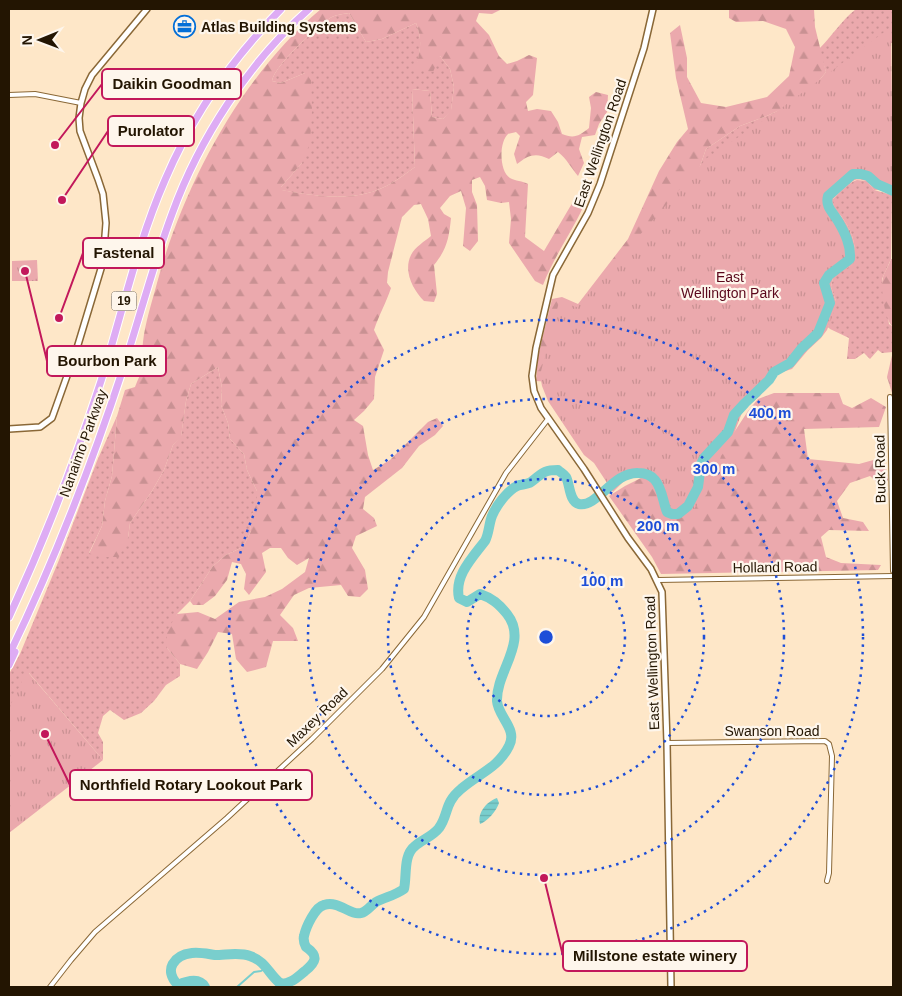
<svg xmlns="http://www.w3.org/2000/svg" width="902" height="996" viewBox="0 0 902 996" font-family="Helvetica,sans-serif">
	<defs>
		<pattern id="grass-dots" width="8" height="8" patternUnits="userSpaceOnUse" patternTransform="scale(1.25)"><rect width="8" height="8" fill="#eba9ad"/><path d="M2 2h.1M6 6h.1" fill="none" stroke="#c99193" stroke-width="1.8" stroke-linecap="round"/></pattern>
		<pattern id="forest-firs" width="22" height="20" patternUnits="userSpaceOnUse" patternTransform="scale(1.25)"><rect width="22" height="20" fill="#eba9ad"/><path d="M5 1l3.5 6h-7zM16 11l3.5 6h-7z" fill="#c99193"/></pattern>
		<pattern id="park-tufts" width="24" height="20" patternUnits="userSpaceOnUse" patternTransform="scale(1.25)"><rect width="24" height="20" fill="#eba9ad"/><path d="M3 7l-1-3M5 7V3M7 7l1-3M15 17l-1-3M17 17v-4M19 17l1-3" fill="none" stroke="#c99193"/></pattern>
		<pattern id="water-rules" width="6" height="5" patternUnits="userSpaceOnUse" patternTransform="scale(1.25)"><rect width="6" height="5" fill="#79cecd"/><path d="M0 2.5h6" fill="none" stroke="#68b0ae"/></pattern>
	</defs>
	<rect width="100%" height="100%" fill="#fee7c8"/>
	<g fill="url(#grass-dots)">
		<path d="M856,9H893V42L873,56L699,169L706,149L740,126L769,115L805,98L826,72L819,49C833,35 841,21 856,9Z"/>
		<path d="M349,13L366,42L382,39L416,23C423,40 420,52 416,70L440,56L450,69L454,87L451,111L443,119L432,117L430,91L412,89L415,167C405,174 394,183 382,188C352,202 313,196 281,190V187L302,163L305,73L281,83L272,81C274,66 317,27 330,18C335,15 343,14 349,13Z"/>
		<path d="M893,46V165L892,164Z"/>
		<path d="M857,180L867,181L874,190L892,195L891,259L882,279L889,324L893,327V352L882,353L878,350L870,359L864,353L855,359H847L849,338L830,329L828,327L836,301L831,287L833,278L839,272L852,265C859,249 852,230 841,216C837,211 832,207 833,199C839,194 850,181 857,180Z"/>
		<path d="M218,367L222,388L221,405L228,423L230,439L244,454L247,470L257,491V504L250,519L251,531L243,547L226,555L213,566L190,601L177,614L167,648L180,664V676L166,685L154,701L141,713L124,720L110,710L103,716L98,733L103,742V760L29,673L9,716V674L20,654L59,560L97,461L117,416L112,476L105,501L102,526L89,553L128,538L130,523L152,491L164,470L173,445L181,436L186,401L191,384Z"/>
	</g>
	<g fill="url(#forest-firs)" fill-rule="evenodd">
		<path d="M321,9H502L492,14L479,13L476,21L489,35L499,56L507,64L517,61L529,55L537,58L533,95L526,102L528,111L537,109L551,111L558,122L562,134C574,139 579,136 589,128L591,108L589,97L596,92L608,95L607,112L599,124L595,135L582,137L579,149L584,163L578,176C571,168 567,159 558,152L549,159C536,152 528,155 517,164L514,154L520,136L516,132C514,133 510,133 508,134C499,142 499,171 510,178C515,181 523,181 528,184L525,237L544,251L574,200L584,195L587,198C575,228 555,254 543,285L535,281L509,243L511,219L509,202L501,203L487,200L485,186L480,177L472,180V192L477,205L478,241L470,251L463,246L466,208L461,191L450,196L440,208L444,214L451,218C449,238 447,249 434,265L437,294L434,302L424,301C413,290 403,271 411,255C415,247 425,241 431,236L428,219L421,204L414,205L402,217L388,272L387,283L391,288C386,303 379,315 374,330L384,350L375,377L374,399L364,411L354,420L363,426L368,455L373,470L390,460L428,422L437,418L443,426L435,435L419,446L402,468L365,497L363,509L374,518L377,526L356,536L352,548L365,570L368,589L360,597L348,596L341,585L309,588L294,595L280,615L293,628L298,641H273L266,667L247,672L236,659L232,634L218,632L208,652L197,669L180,664L167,648V631L177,614L198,612L215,619L239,602L265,597L282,589L305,572L309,558L297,565L288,558L281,548H270L262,553L266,572L249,595L244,589L246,574L241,564L232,562L227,580L215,596L203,605H193L190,601L213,566L226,555L243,547L251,531L250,519L257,503V491L247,470L244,454L230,439L228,423L221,405L222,388L218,367L191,384L186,401L181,437L173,445L164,470L152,491L130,523L128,538L119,557H101L89,554L102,526L105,501L112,476L117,416L125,390L135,387C138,379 143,370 143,361C143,355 142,349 143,342C145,323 152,302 157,283C184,184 242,75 321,9ZM349,13L366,42L382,39L416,23C423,41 420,52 415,70L433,72L440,56L450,69L454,87L451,110L443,119L432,117L430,91L412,89L415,167C405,174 394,183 382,188C352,202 313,196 282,190L281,187L302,163L310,143L312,110L311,80L305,73L281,83L272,81C274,66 317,27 330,18C335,15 343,14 349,13Z"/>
		<path d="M729,9H814L815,27L826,72L805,98L769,115L740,126L706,149L699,169L551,382L536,381L538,356L552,299L562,297L578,304L628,239L659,171L677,142L688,129L676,78L670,33L680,25L687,58V77L701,103L726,107L767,97L789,76L795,47L786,29L763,21L736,22L729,18Z"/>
		<path d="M891,259H893V327C885,321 880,287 883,277C885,271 889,265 891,259Z"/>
		<path d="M893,351V396L887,377Z"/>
		<path d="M774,393H839L843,404L852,408L871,398L886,407L879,427L804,429L808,459L859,464L884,457L888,480L883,488L870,476L850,483L837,501L843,518L863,522L869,531L829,530L821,537L826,557L841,563L881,565L878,570L661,574L652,557L609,496L625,486L641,478L667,471L731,437L748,411L758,399Z"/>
	</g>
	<g fill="url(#park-tufts)">
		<path d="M891,27L893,189L874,190L867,181C863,180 858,179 855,180C852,181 836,196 833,199C832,208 839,213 844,220C853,233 858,250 853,265L839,272L833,278L831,287L836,301V307L827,330L821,338L808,350L792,369L776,374L771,378L760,396L743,410L730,444L721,456L719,463L710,482L707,494L688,516L681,518L675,517L668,504L664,482L654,476H629L613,492L594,463L584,455L548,401L542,386L540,375L559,302L577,307L707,158L776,112Z"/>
		<path d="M37,260L38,281H12V261Z"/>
		<path d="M27,671L103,760L9,833V708Z"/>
	</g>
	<path fill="url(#water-rules)" d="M497,798L499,803C497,810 487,822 480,824C477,813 486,802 497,798Z"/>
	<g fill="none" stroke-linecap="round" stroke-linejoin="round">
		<path stroke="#79cecd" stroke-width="2" d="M237,987L254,972L261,971L267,967"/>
		<path stroke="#79cecd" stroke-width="10" d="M205,987C199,977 187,981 178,985C163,970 174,955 192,953C200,952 208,954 215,955C226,955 240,952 250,956C267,962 268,974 281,984C292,983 296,978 305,971C316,962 319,956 306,947C304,943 303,940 304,936C306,927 315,907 324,905C339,900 350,916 361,913C367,912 371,905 376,902C385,897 394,896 404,889C407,876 403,855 415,846C422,840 433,836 439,828C449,814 444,803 461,789C478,774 498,768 509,746C518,729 498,717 497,701C496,671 529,642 507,614C499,604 492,598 480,594L467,602L459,598C454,576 472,558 485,541C489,534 489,523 492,516C496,506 507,491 517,486C521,484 527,485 531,482C542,474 542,470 558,470C560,472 564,474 566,477C570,484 569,502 579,504C597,508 613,472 638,473C644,473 651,475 655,480C662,488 663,502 667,512L672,514H678L688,506L698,487L701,464L704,458L728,432L734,415L745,403L769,380L774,372L790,363L801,349L818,333L830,303L824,283L829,275L850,259C851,245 845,233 838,221C833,212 825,207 828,196L853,174H861L868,176L877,184L893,191"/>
		<defs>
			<g id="minor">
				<path d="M9,95L35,94L81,103"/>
				<path d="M890,397L893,571"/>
				<path d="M658,580L893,576"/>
				<path d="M667,743L825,741L829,744L832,756L829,873L827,881"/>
				<path d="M50,987L71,960L95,932L227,818L312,739L382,669L424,617L506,473L548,419"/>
			</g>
			<g id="tertiary">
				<path d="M653,9L644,48L600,184L588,213L553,275L536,348L532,376L534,391L541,408L584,469L628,538L651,569L662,592L667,743L671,987"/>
				<path d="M9,429L40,427L52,418L77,348L103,262L106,223L103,194L98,179L80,131L79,118L81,103L85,89L92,75L147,9"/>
			</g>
			<g id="trunk">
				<path d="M9,617C44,541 75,461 101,381C122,314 137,244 165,180C192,116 233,58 281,9"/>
				<path d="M9,655C53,564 90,469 122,372C139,320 153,265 172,214C199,139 249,62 309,9"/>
				<path d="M9,665L15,652"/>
			</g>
		</defs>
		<use href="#minor" stroke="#8a6837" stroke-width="6"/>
		<use href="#tertiary" stroke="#8a6837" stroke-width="8"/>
		<use href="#trunk" stroke="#fff" stroke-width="9"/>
		<use href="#minor" stroke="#fff" stroke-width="4"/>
		<use href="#tertiary" stroke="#fff" stroke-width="5"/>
		<use href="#trunk" stroke="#deacf4" stroke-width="7"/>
	</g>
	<g fill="none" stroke="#1d4ed8" stroke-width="2.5" stroke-dasharray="2.5 5">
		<circle cx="546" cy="637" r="79"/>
		<circle cx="546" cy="637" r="158"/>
		<circle cx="546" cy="637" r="238"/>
		<circle cx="546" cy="637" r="317"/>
	</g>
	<defs>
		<symbol id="office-ring" viewBox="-11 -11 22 22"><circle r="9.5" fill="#fef6ec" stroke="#046fd7" stroke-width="1.5"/><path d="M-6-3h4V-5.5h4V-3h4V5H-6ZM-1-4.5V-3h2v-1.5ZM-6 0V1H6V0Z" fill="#046fd7"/></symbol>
	</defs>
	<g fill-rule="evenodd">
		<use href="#office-ring" x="172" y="14" width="25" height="25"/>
	</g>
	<g text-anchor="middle" stroke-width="4.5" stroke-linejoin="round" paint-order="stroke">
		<rect fill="#fef6ec" stroke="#655848" stroke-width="1" x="111.5" y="291.5" width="25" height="19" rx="4"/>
		<g font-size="12" font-weight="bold" fill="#231502">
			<text x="124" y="305">19</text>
		</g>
		<g font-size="14" font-weight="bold" fill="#231502" stroke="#fef6ec" text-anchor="start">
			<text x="201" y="32">Atlas Building Systems</text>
		</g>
		<g font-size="14" fill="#231502" stroke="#fef6ec">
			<text transform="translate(600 143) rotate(-71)" y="5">East Wellington Road</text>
			<text transform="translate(83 443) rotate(-70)" y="5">Nanaimo Parkway</text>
			<text transform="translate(880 469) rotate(-91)" y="5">Buck Road</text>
			<text transform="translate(775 567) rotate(-1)" y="5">Holland Road</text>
			<text transform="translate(652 663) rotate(-92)" y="5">East Wellington Road</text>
			<text transform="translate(317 717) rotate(-44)" y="5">Maxey Road</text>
			<text x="772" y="736">Swanson Road</text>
		</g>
		<g font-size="14" fill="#5a071b" stroke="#fef6ec">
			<text x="730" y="282">East<tspan x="730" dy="16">Wellington Park</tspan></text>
		</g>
	</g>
	<circle cx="546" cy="637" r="8" fill="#1d4ed8" stroke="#fef6ec" stroke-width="2.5"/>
	<g font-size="15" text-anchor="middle" font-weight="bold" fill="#1d4ed8" stroke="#fef6ec" stroke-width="4.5" stroke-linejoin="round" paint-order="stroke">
		<text x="770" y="418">400 m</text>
		<text x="714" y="474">300 m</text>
		<text x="658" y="531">200 m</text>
		<text x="602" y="586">100 m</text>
	</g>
	<path fill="none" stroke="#c2185b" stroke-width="2" d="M55 145L102 84M62 200L108 131M59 318L83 253M25 271L47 361M45 734L70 785M544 878L563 956"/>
	<g fill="#c2185b" stroke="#fef6ec" stroke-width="2">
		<circle cx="55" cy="145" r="5"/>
		<circle cx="62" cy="200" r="5"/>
		<circle cx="59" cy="318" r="5"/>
		<circle cx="25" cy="271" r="5"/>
		<circle cx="45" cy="734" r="5"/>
		<circle cx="544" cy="878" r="5"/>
	</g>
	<g fill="#fef6ec" stroke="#c2185b" stroke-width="2">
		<rect x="102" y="69" width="139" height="30" rx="5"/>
		<rect x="108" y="116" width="86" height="30" rx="5"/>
		<rect x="83" y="238" width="81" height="30" rx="5"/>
		<rect x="47" y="346" width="119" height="30" rx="5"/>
		<rect x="70" y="770" width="242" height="30" rx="5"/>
		<rect x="563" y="941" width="184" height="30" rx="5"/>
	</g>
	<g font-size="15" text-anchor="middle" font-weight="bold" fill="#231502">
		<text x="172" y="89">Daikin Goodman</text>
		<text x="151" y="136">Purolator</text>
		<text x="124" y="258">Fastenal</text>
		<text x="107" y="366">Bourbon Park</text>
		<text x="191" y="790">Northfield Rotary Lookout Park</text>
		<text x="655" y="961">Millstone estate winery</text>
	</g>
	<rect width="902" height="996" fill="none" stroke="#231502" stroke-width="20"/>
	<g transform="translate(40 40) rotate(269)" stroke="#fef6ec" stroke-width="4" paint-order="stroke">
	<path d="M0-4L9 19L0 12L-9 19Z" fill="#231502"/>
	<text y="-8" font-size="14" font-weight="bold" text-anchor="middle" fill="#231502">N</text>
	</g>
</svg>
